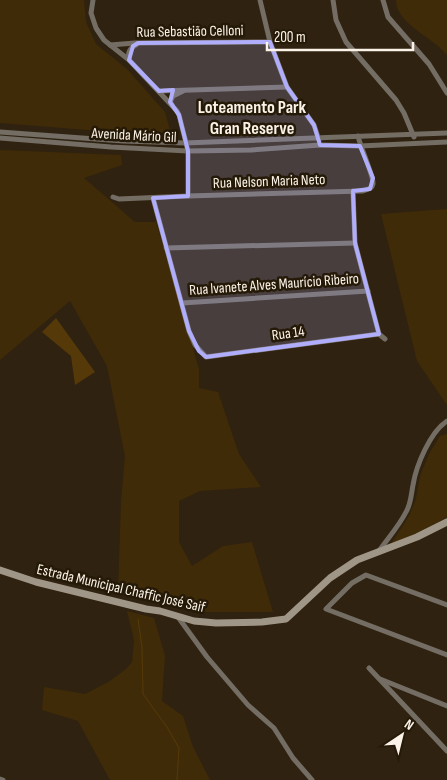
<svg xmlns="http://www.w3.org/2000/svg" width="447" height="780" viewBox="0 0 447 780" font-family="'Sofia Sans Condensed',sans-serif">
	<rect width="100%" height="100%" fill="#2f2210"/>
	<g fill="#402b08">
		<path d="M0,0H84L86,22L96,44L127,69L165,112L171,134L100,131L0,123Z"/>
		<path d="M396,0H447V55C433,37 396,24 396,0Z"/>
		<path d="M0,150L121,155L122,165L84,178L135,222H156L199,369V388L218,392L239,454L261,487L200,491L179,501V542L192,566L223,546L252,542L273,612H203L118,593L121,501L125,456L107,366L70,301L0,360Z"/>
		<path d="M447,209V405L417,361L381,214Z"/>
		<path d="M447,434V517L411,537L391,544L409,516L416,499L420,476L429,454L440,436Z"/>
		<path d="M127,611L154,618L165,656L162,701L183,716L193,747L210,780H110L78,721L42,710L44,687L85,694L110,681L126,669L132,662L134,640Z"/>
	</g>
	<path fill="#563908" d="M56,318L95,372L75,385L71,356L42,332Z"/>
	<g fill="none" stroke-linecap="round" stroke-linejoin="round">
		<path stroke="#563908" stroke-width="1" d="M138,619L142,647L143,694L167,727L179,748L177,780"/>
		<g stroke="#736d64" stroke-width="5">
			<path d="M93,0L91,13L96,28L104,40L129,60L177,111L179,115L188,151V196"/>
			<path d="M260,0L270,42L287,87L314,125L319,140"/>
			<path d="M333,0L336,20L346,42L396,100L404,113L414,137"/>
			<path d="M383,0L388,17L429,64L447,93"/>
			<path d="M110,45L135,43L270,42"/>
			<path d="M129,59C127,52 130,48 137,44"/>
			<path d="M159,91L287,87"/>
			<path d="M172,105L170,102L173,96L183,91"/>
			<path d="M0,132L123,141L185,143L447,133"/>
			<path d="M0,138L111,147L188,151L251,150L320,145L360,146L447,142"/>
			<path d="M353,191L355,243L379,334L385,339"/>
			<path d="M113,197L119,199L188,196L363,191C368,189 372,189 373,184C374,177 360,146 358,136"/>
			<path d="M153,198L189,331L195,345L206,357L379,334"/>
			<path d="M166,248L355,243"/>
			<path d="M182,303L368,291"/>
			<path d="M379,551C388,538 399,526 406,512C411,504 411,495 413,485C416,466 430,432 447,421"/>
			<path d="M447,605L366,575L352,583L326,609L447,655"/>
			<path d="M178,617L207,657L248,705L274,728L293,758L312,780"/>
			<path d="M369,668L447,751"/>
			<path d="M380,679L447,706"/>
			<path d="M0,779L3,780"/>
		</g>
		<path stroke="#a09688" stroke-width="7" d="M0,570L36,582L146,609L160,611L194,621L216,623L262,622L286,619L330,578L357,560L417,537L447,522"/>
	</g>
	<path fill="#b0aefa" fill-opacity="0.2" stroke="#b0aefa" stroke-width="4" stroke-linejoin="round" d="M270,42L287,87L314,125L320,145L360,146L373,178L370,189L353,191L355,243L379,334L206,357L199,351L189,331L153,198L188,196V151L179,115L170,102L173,90L159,91L129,60L133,46L138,43Z"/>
	<g text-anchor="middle" stroke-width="5" stroke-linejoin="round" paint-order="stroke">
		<g font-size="15" fill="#fcf3e8" stroke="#251907">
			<text transform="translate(190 31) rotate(-1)" y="5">Rua Sebastião Celloni</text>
			<text transform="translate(134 135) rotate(3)" y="5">Avenida Mário Gil</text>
			<text transform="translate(269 181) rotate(-2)" y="5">Rua Nelson Maria Neto</text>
			<text transform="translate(274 284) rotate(-4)" y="5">Rua lvanete Alves Maurício Ribeiro</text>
			<text transform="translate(288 333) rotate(-8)" y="5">Rua 14</text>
			<text transform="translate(121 588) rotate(13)" y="5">Estrada Municipal Chaffic José Saif</text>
		</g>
		<g font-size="18" font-weight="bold" fill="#fcf3e8" stroke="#251907">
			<text x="252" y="113">Loteamento Park<tspan x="252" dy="21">Gran Reserve</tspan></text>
		</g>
	</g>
	<g transform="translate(402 735) rotate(35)" stroke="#251907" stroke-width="4" paint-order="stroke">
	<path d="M0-4L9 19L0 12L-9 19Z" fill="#fcf3e8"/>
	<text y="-8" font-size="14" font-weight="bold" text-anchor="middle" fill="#fcf3e8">N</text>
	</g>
	<path d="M267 42v8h146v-8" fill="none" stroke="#fcf3e8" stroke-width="2.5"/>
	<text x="274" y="42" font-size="15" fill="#fcf3e8" stroke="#251907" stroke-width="4" paint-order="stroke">200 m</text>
</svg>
